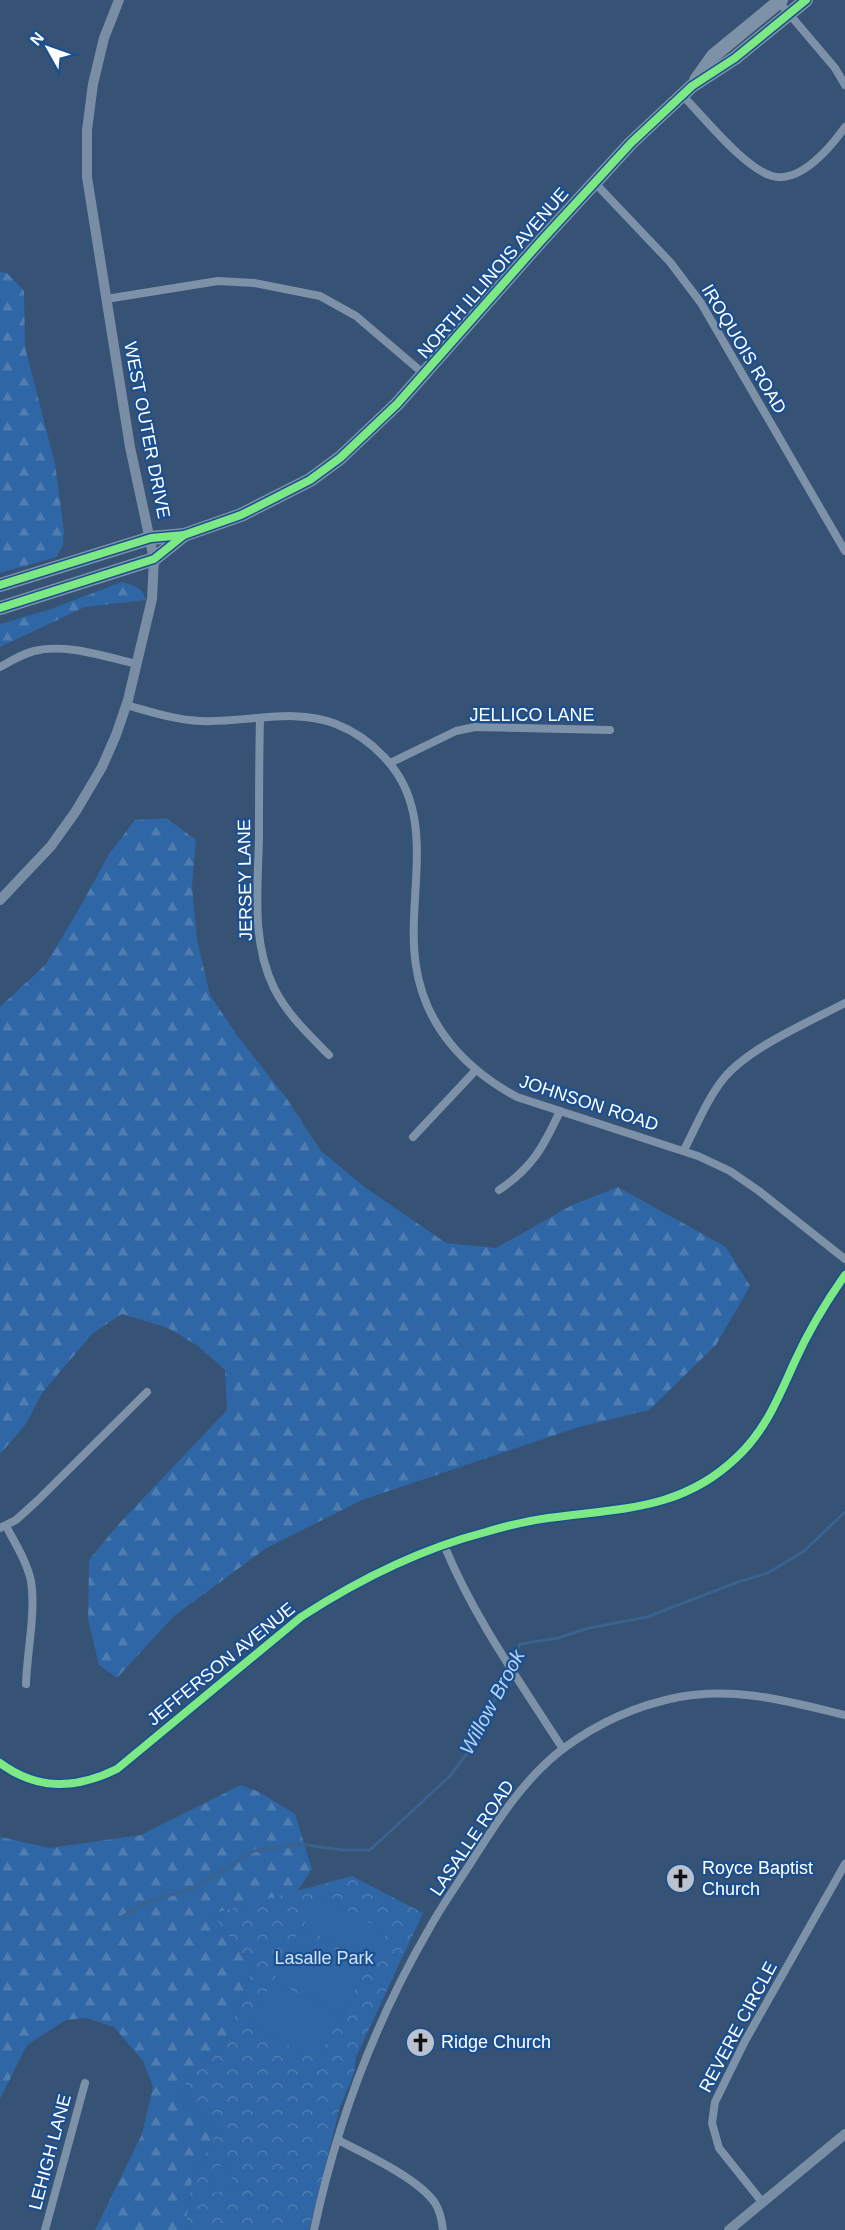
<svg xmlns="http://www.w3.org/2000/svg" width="845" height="2230" viewBox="0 0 845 2230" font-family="Helvetica,sans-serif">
	<defs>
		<pattern id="forest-firs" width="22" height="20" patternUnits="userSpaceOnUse" patternTransform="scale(1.5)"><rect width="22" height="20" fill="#2f66a5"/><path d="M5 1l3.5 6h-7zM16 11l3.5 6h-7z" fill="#4e7db2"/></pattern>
		<pattern id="park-crowns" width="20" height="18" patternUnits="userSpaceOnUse" patternTransform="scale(1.5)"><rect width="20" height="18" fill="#2f66a5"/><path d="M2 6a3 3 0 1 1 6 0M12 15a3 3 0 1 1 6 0" fill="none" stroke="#4e7db2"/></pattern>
	</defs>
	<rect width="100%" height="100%" fill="#365274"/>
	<g fill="url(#forest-firs)">
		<path d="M0,272L7,273L24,291L25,347L55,464L64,531L63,546L56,557L0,573Z"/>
		<path d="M122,582C135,586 142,587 146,600L85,607L0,647V624L48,610Z"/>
		<path d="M166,818L196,840L192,886L197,940L210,995L239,1038L287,1099L321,1151L366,1188L446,1243L496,1248L572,1205L618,1187L726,1247L750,1286L716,1345L649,1410L579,1427L362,1500L265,1549L174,1616L117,1678L99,1665L88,1619L89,1560L117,1526L227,1410L225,1370L198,1346L168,1328L122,1314L93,1333L42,1393L26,1424L0,1454V1007L46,964L79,909L109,854L135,820Z"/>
		<path d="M241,1785L259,1792L295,1814L312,1869L297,1892L212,1914L253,1968L222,2050L187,2072L183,2099L218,2132L193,2174L185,2230H95L142,2134L153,2087L143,2061L114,2027L86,2018L66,2020L27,2045L0,2099V1837L50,1848L141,1835Z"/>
	</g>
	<path fill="url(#park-crowns)" d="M352,1876L423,1913L356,2057L354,2073L340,2107L309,2230H185L193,2174L218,2132L183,2099L187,2072L222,2050L253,1968L212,1914Z"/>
	<g fill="#2f66a5">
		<path d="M320,1896L387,1932L370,1963L303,1927Z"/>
		<path d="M299,1931L367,1966L344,2012L275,1976Z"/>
		<path d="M273,1980L340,2016L317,2060L249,2025Z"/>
		<path d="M228,2165L235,2188L212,2193L210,2182L214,2167Z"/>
	</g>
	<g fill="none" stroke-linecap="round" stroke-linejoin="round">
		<path stroke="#3b618d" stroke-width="3" d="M123,1916L150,1901L194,1888L254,1851L300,1844L341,1850H370L449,1777L468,1752L491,1709L502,1677L520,1644L558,1638L589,1628L647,1617L738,1582L768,1573L804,1551L845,1512"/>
		<g stroke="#7d92a8" stroke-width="8">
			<path d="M779,2L835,68L845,85"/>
			<path d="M682,95C703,116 744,168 772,176C800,184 831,147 845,127"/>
			<path d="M594,182L670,262L701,303L845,551"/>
			<path d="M106,299L218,281L254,283L320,296L356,316L424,374"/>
			<path d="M0,667C11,661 22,654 34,651C67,643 105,657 137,664"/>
			<path d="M126,705C151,712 176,720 201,721C246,723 294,707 336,724C354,731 371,743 384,757C440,815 405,896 416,966C425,1026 465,1069 517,1097L698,1156L730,1171L759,1191L845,1259"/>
			<path d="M260,719C259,758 259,798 259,838C258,888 251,941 274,988C287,1014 308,1034 329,1055"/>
			<path d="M390,763L456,731L475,727L610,730"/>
			<path d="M413,1137L475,1071"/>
			<path d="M684,1150C696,1127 707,1099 724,1078C750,1047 809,1022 845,1003"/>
			<path d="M499,1190C532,1168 544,1146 560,1111"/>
			<path d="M6,1526C15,1543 27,1562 31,1581C36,1612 27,1652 26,1684"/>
			<path d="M0,1528L16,1520L37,1501L147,1392"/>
			<path d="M444,1545C474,1618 520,1682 563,1749"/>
			<path d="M0,1763C38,1791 76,1789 117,1769L301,1617C358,1580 420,1549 486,1532C506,1526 527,1521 548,1518C620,1508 681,1511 737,1457C766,1430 779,1396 795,1361C809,1330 826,1302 845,1275"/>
			<path d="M338,2140C365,2154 418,2178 435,2203C440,2211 442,2221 443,2230"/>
			<path d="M762,2202L719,2148L712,2123L715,2102L745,2041L845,1864"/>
			<path d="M45,2230L85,2083"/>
			<path d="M314,2230C336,2126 375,2022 429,1929C441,1907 456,1886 470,1864C496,1823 524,1778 564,1748C598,1723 638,1705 679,1697C736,1686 790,1702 845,1715"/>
		</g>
		<g stroke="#798da4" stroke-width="10">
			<path d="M0,900L51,846L76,811L102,767L116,735L128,700L152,599L154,559L130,447L87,177V130L93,84L104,38L119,0"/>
			<path d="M729,2230L845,2134"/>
		</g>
		<g stroke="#7e92a7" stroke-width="14">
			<path d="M696,80L713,56L781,0"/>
			<path d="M0,585L151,538L184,535L241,515L310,480L340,458L397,404L541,241L631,143L692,86L735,58L806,0"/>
			<path d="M0,608L154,559L184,535"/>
		</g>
		<defs>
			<g id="cycleway">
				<path d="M0,585L151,538L184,535L241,515L310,480L340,458L397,404L541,241L631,143L692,86L735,58L806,0"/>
				<path d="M0,608L154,559L184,535"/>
				<path d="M0,1763C38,1791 76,1789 117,1769L301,1617C358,1580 420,1549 486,1532C506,1526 527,1521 548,1518C620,1508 681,1511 737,1457C766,1430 779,1396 795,1361C809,1330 826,1302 845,1275"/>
			</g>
		</defs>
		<use href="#cycleway" stroke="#1b4f8f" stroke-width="11"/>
		<use href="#cycleway" stroke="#7ce984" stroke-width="8"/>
	</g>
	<defs>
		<symbol id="church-disc" viewBox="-11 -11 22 22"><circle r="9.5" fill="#b9c2ce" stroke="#1b4f8f"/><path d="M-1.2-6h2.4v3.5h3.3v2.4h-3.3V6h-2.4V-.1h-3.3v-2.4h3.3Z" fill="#111"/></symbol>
	</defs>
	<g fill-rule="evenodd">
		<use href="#church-disc" x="664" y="1862" width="33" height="33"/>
		<use href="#church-disc" x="404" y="2026" width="33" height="33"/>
	</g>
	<g text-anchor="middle" stroke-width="4.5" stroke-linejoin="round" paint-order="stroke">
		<g font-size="18" fill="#fff" stroke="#1b4f8f">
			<text transform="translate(493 273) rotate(-49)" y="6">NORTH ILLINOIS AVENUE</text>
			<text transform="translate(744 349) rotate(59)" y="6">IROQUOIS ROAD</text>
			<text transform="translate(147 430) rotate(79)" y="6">WEST OUTER DRIVE</text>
			<text x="532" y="721">JELLICO LANE</text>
			<text transform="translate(245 880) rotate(-91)" y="6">JERSEY LANE</text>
			<text transform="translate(589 1103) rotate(18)" y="6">JOHNSON ROAD</text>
			<text transform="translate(221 1664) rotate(-39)" y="6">JEFFERSON AVENUE</text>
			<text transform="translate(472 1838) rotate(-56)" y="6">LASALLE ROAD</text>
			<text transform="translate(738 2027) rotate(-62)" y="6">REVERE CIRCLE</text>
			<text transform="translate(50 2152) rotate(-75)" y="6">LEHIGH LANE</text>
		</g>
		<g font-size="18" fill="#fff" stroke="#1b4f8f" text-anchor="start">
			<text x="702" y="1874">Royce Baptist<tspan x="702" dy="21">Church</tspan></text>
			<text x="441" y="2048">Ridge Church</text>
		</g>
		<g font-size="18" fill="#cfe3fa" stroke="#1b4f8f">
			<text x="324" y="1964">Lasalle Park</text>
		</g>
		<g font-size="20" font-style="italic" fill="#b5d3f5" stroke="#1b4f8f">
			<text transform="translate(492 1702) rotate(-62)" y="7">Willow Brook</text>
		</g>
	</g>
	<g transform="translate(48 48) rotate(310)" stroke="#1b4f8f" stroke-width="4.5" paint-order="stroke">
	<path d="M0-4.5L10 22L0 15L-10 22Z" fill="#ffffff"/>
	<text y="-9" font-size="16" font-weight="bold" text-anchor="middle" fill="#ffffff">N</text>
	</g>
</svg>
